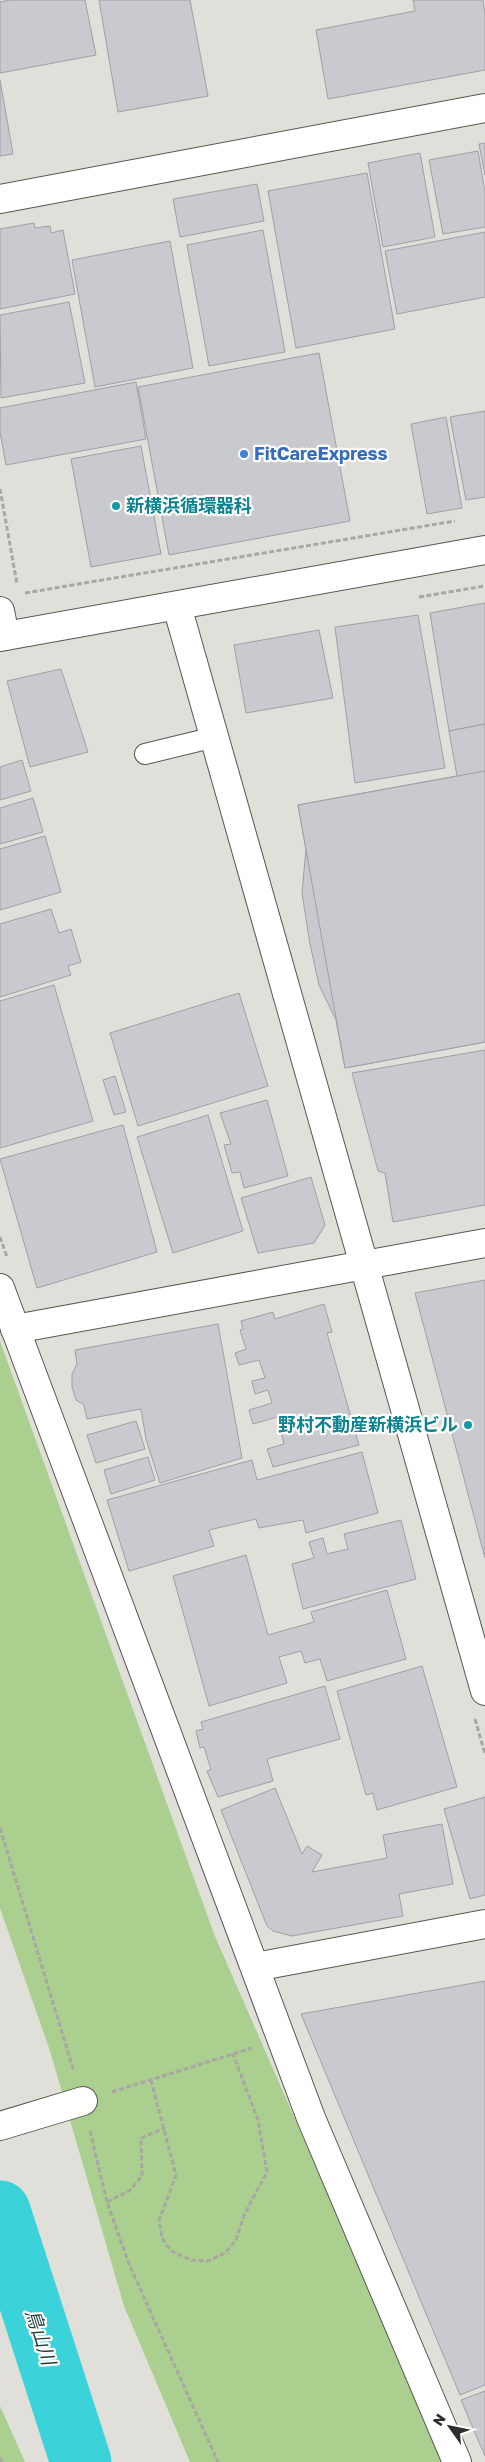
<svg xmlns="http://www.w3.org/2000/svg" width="485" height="2462" viewBox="0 0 485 2462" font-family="'Golos Text','Noto Sans JP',sans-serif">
	<rect width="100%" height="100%" fill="#e1dfd9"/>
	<g fill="#aacf8f">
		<path d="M0,1341L214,1934L445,2462H190L124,2306L50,2051L0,1908Z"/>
		<path d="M0,2406L25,2462H0Z"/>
	</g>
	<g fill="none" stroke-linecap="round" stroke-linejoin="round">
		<path stroke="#3cd2d9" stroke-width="61" d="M0,2211L81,2462"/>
	</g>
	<g fill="#c9cad0" stroke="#9f9fa6">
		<path d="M10,0H85L96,55L0,73V2Z"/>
		<path d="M99,0H190L208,96L118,112Z"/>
		<path d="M413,0H483L485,13V70L328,99L316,30L415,11Z"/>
		<path d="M0,80L13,154L0,156Z"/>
		<path d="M485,143V175L479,144Z"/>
		<path d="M478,151L485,192V227L443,234L429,160Z"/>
		<path d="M420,153L435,237L383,247L368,163Z"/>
		<path d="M367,173L395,329L296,348L268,191Z"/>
		<path d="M257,184L264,221L180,237L173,199Z"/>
		<path d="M34,223L35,228L50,226L51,233L63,230L75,294L0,309V229Z"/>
		<path d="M263,230L285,352L209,366L187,245Z"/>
		<path d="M485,232V297L397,314L385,251Z"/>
		<path d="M170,241L193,368L95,387L72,260Z"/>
		<path d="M69,302L85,383L1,398L0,315Z"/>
		<path d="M319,353L350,521L169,555L138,387Z"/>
		<path d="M136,382L146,439L6,465L0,432V408Z"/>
		<path d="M485,411V497L466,500L450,417Z"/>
		<path d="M446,417L462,508L427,514L411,424Z"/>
		<path d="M141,446L161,554L91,567L71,459Z"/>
		<path d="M485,603V724L449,731L430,613Z"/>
		<path d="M418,615L445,768L355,783L335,627Z"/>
		<path d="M319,630L333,698L246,713L234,645Z"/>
		<path d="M61,669L88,752L30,767L7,681Z"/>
		<path d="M485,724V1042L345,1068L336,1020L319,985L310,944L302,893L306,849L298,805L457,776L449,731Z"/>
		<path d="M22,760L31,791L0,800V767Z"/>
		<path d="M485,771V1042L345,1068L298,805Z"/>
		<path d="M33,798L43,832L0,844V808Z"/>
		<path d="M45,836L61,892L0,910V849Z"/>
		<path d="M51,909L59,933L71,929L81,962L68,966L71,975L0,997V924Z"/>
		<path d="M54,985L93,1121L0,1148V1001Z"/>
		<path d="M239,993L268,1086L138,1126L110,1033Z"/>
		<path d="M485,1050V1205L393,1222L385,1173L378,1171L352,1073Z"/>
		<path d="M115,1076L126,1112L114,1115L103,1080Z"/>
		<path d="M267,1100L288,1176L244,1188L240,1172L232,1173L224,1145L231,1144L220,1113Z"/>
		<path d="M208,1115L243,1231L173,1253L137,1137Z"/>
		<path d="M123,1125L157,1252L37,1288L0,1159Z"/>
		<path d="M311,1177L325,1225L314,1243L258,1253L241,1198Z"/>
		<path d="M485,1280V1558L415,1293Z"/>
		<path d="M324,1304L332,1332L327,1333L359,1445L273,1467L267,1449L284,1444L277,1417L253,1424L249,1410L272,1403L268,1390L255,1394L252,1381L265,1378L259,1360L239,1365L235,1353L246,1349L240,1330L243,1329L241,1321L273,1312L275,1319Z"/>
		<path d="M218,1324L242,1458L160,1483L146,1439L141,1409L87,1419L84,1405L76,1400L72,1387V1374L77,1364L75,1350Z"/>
		<path d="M136,1421L145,1449L96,1463L87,1435Z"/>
		<path d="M362,1452L378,1513L306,1533L303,1520L259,1528L256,1519L209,1530L214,1546L129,1571L107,1500L252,1460L257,1480Z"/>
		<path d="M148,1457L155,1480L111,1494L104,1470Z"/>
		<path d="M401,1520L416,1579L303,1609L292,1564L314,1558L309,1542L323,1538L327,1554L348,1549L344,1534Z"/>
		<path d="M246,1555L268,1635L314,1622L311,1612L387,1590L406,1659L327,1681L320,1659L305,1663L301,1651L279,1657L287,1683L209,1706L173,1576Z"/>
		<path d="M422,1666L457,1787L377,1810L373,1793L366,1795L337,1691Z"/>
		<path d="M325,1686L340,1739L267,1759L273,1781L218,1797L207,1771L211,1770L204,1747L200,1748L196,1731L203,1729L201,1722Z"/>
		<path d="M275,1788L302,1854L307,1846L322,1855L312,1872L387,1858L383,1835L442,1824L453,1884L399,1894L403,1916L292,1936L273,1931L267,1926L221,1810Z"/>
		<path d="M485,1797V1895L470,1899L444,1809Z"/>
		<path d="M485,1981V2385L460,2395L301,2014Z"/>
		<path d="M485,2391V2456L461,2400Z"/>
	</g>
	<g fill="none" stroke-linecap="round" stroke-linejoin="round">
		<defs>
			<path id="service" d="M145,754L215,737"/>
			<path id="pedestrian" d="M0,2126L83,2101"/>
			<g id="minor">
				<path d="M0,199L485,108"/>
				<path d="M177,606L485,1691"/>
				<path d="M0,611L5,636"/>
				<path d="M0,1288L311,2118L457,2462"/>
			</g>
			<g id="tertiary">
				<path d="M0,637L485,550"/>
				<path d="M15,1329L485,1243"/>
				<path d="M255,1967L485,1924"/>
			</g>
		</defs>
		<use href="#service" stroke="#595752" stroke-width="22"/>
		<use href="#pedestrian" stroke="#595752" stroke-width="30"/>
		<use href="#minor" stroke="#595752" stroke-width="30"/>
		<use href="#tertiary" stroke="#595752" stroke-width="30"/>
		<g stroke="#a8a7a2" stroke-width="3" stroke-dasharray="5 2.5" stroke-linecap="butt">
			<path d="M0,489L17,584"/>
			<path d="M25,593L455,521"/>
			<path d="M419,597L485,586"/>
			<path d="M0,1237L7,1257"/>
			<path d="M475,1719L485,1754"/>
			<path d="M0,1828L74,2072"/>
			<path d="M151,2080L176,2175L159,2221L162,2238L171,2251L191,2260L208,2261L225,2253L236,2240L244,2215L267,2172L258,2120L233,2054"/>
			<path d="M112,2092L252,2048"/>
			<path d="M90,2131L107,2202L129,2264L218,2462"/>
			<path d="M107,2202L129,2191L142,2176L141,2138L165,2128"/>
			<path d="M0,2457L2,2462"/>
		</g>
		<use href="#service" stroke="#fff" stroke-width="20"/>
		<use href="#pedestrian" stroke="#fff" stroke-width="28"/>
		<use href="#minor" stroke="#fff" stroke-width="28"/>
		<use href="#tertiary" stroke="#fff" stroke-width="28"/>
	</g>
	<circle fill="#3f7fe0" stroke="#fff" stroke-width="2" cx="244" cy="454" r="5"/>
	<g fill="#0f9aa8" stroke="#fff" stroke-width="2">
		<circle cx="116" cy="506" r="5"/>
		<circle cx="468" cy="1425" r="5"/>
	</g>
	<g text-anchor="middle" stroke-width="4.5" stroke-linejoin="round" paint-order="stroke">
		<g font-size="18" font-weight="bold" fill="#366cbe" stroke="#fff" text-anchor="start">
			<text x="254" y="460">FitCareExpress</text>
		</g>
		<g font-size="18" font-weight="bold" fill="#0d838f" stroke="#fff" text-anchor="start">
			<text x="126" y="512">新横浜循環器科</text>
			<text x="458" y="1431" text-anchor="end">野村不動産新横浜ビル</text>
		</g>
		<g font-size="19" font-style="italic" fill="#263e40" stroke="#fff">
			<text transform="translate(41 2337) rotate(72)" y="7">鳥山川</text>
		</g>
	</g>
	<g transform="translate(450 2427) rotate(303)" stroke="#ffffff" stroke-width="4" paint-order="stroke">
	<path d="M0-4L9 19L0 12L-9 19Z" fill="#2e2e2b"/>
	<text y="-8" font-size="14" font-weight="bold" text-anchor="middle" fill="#2e2e2b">N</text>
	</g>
</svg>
